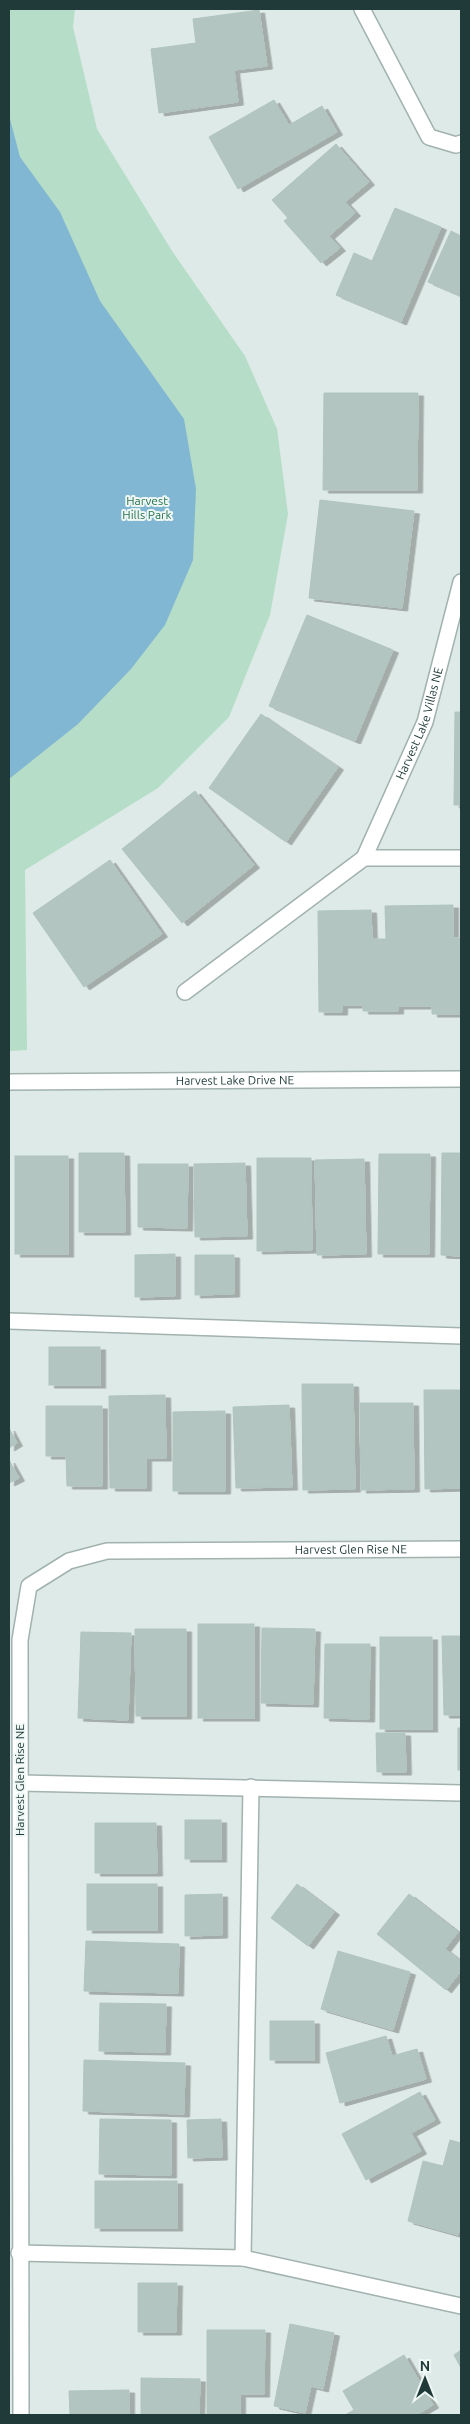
<svg xmlns="http://www.w3.org/2000/svg" width="470" height="2424" viewBox="0 0 470 2424" font-family="Ubuntu,sans-serif">
	<defs>
		<filter id="shadow"><feDropShadow dx="5.5" dy="3" stdDeviation="0" flood-color="#0004"/></filter>
	</defs>
	<rect width="100%" height="100%" fill="#deeae7"/>
	<path fill="#b5ddc7" d="M9,9H75L73,27L97,129L172,251L245,356L277,429L288,514L270,615L229,717L158,788L25,870L27,1050L9,1051Z"/>
	<path fill="#82b7d3" d="M9,115L20,157L60,212L100,301L184,419L196,489L193,560L165,625L131,669L78,724L9,779Z"/>
	<g fill="#b3c5c1" stroke="#b0c4bf" filter="url(#shadow)">
		<path d="M259,10L267,66L234,70L238,102L159,113L151,49L196,43L193,19Z"/>
		<path d="M274,100L289,125L322,106L337,132L238,189L209,137Z"/>
		<path d="M336,144L369,182L345,202L355,213L329,236L340,248L321,263L284,221L288,218L272,200Z"/>
		<path d="M395,208L441,227L401,322L336,295L354,253L372,261Z"/>
		<path d="M451,231L461,236V296L428,282Z"/>
		<path d="M324,393H418L417,490H323Z"/>
		<path d="M320,500L414,511L402,608L309,598Z"/>
		<path d="M307,615L393,650L355,741L269,706Z"/>
		<path d="M455,712H461V805H454Z"/>
		<path d="M261,714L338,767L286,842L209,788Z"/>
		<path d="M195,791L254,865L182,923L122,849Z"/>
		<path d="M110,860L162,934L84,987L33,913Z"/>
		<path d="M453,905V938H461V1014H432V1006H398V1011H363V1005H342V1012H319L318,911L371,910L372,939H386L385,906Z"/>
		<path d="M79,1153H124L125,1232H79Z"/>
		<path d="M442,1153H461V1256L441,1255Z"/>
		<path d="M379,1154H430L429,1254H378Z"/>
		<rect x="15" y="1156" width="53" height="98"/>
		<path d="M257,1158H311L312,1250L257,1251Z"/>
		<path d="M364,1159L366,1254L317,1255L315,1160Z"/>
		<path d="M245,1163L247,1236L195,1237L194,1164Z"/>
		<path d="M138,1164H188L187,1228L138,1227Z"/>
		<path d="M175,1254V1296L135,1297V1255Z"/>
		<path d="M195,1255H234V1294L195,1295Z"/>
		<rect x="49" y="1347" width="51" height="38"/>
		<path d="M302,1384H353L355,1489L303,1490Z"/>
		<path d="M424,1390H461V1488L425,1489Z"/>
		<path d="M165,1395L166,1458H146V1488H110L109,1396Z"/>
		<path d="M360,1403H413L414,1489L361,1490Z"/>
		<path d="M289,1405L292,1487L236,1488L233,1407Z"/>
		<path d="M46,1406H102V1486H67L66,1456H46Z"/>
		<path d="M225,1411V1491H173V1412Z"/>
		<path d="M9,1428L17,1443L9,1448Z"/>
		<path d="M9,1460L19,1478L9,1483Z"/>
		<rect x="198" y="1624" width="56" height="94"/>
		<path d="M262,1628L315,1629L313,1704L261,1703Z"/>
		<path d="M135,1629H186V1716H136Z"/>
		<path d="M81,1632L131,1633L128,1720L78,1718Z"/>
		<path d="M442,1636H461V1715H444Z"/>
		<rect x="380" y="1637" width="52" height="92"/>
		<path d="M325,1644H370L369,1719L324,1718Z"/>
		<rect x="458" y="1728" width="3" height="42"/>
		<path d="M376,1733H405L406,1772H377Z"/>
		<rect x="185" y="1820" width="36" height="39"/>
		<path d="M95,1823H156L157,1873H95Z"/>
		<rect x="87" y="1884" width="70" height="46"/>
		<path d="M297,1884L334,1912L308,1946L271,1918Z"/>
		<path d="M222,1894V1935L185,1936V1895Z"/>
		<path d="M409,1894L458,1932L445,1949L461,1961V1971L446,1990L377,1934Z"/>
		<path d="M86,1941L179,1944L178,1993L84,1991Z"/>
		<path d="M338,1951L410,1972L393,2030L321,2009Z"/>
		<path d="M100,2003L166,2004L165,2052L99,2051Z"/>
		<rect x="270" y="2021" width="44" height="39"/>
		<path d="M386,2036L392,2056L417,2049L426,2079L340,2103L326,2053Z"/>
		<path d="M84,2060L185,2063L184,2114L83,2111Z"/>
		<path d="M420,2092L435,2120L411,2133L421,2151L366,2180L342,2134Z"/>
		<path d="M100,2119L171,2120V2175L99,2174Z"/>
		<path d="M221,2119L222,2157L188,2158L187,2120Z"/>
		<path d="M450,2140L461,2143V2223L458,2235L408,2221L423,2161L443,2166Z"/>
		<rect x="95" y="2181" width="82" height="47"/>
		<path d="M138,2283H177L176,2332H138Z"/>
		<path d="M290,2324L334,2333L323,2389L311,2386L305,2413L274,2406Z"/>
		<path d="M207,2330H265L264,2394H240V2415H207Z"/>
		<path d="M461,2350V2368L454,2355Z"/>
		<path d="M404,2355L433,2405L416,2415H345L354,2410L343,2391Z"/>
		<path d="M141,2378L200,2379L199,2415H141Z"/>
		<path d="M129,2390V2415H70L69,2391Z"/>
	</g>
	<g fill="none" stroke-linecap="round" stroke-linejoin="round">
		<defs>
			<g id="service">
				<path id="s1" d="M364,858L425,722L461,582"/>
				<path d="M185,992L364,858H461"/>
				<path d="M9,1321L461,1336"/>
				<path d="M21,1783L461,1793"/>
				<path d="M19,2253L243,2258L461,2306"/>
				<path d="M243,2258L251,1787"/>
			</g>
			<g id="minor">
				<path d="M362,9L429,137L456,145L461,143"/>
				<path id="s2" d="M9,1082L461,1079"/>
				<path id="s3" d="M21,2415L20,1640L29,1586L69,1561L107,1551L461,1549"/>
			</g>
		</defs>
		<use href="#service" stroke="#a1b2af" stroke-width="18"/>
		<use href="#minor" stroke="#a1b2af" stroke-width="18"/>
		<use href="#service" stroke="#fff" stroke-width="15"/>
		<use href="#minor" stroke="#fff" stroke-width="15"/>
	</g>
	<g text-anchor="middle" stroke-width="4" stroke-linejoin="round" paint-order="stroke">
		<g font-size="12" fill="#277253" stroke="#eef7f4">
			<text x="147" y="505">Harvest<tspan x="147" dy="14">Hills Park</tspan></text>
		</g>
		<g font-size="12" fill="#1f3a38" stroke="#eef7f4">
			<text dy="4" stroke="none"><textPath href="#s1" startOffset="146">Harvest Lake Villas NE</textPath></text>
			<text dy="4" stroke="none"><textPath href="#s2" startOffset="226">Harvest Lake Drive NE</textPath></text>
			<text dy="4" stroke="none"><textPath href="#s3" startOffset="1160">Harvest Glen Rise NE</textPath></text>
			<text transform="translate(20 1780) rotate(-90)" y="4">Harvest Glen Rise NE</text>
		</g>
	</g>
	<rect width="470" height="2424" fill="none" stroke="#1f3a38" stroke-width="20"/>
	<g transform="translate(425 2379)" stroke="#eef7f4" stroke-width="4" paint-order="stroke">
	<path d="M0-4L9 19L0 12L-9 19Z" fill="#1f3a38"/>
	<text y="-8" font-size="14" font-weight="bold" text-anchor="middle" fill="#1f3a38">N</text>
	</g>
</svg>
